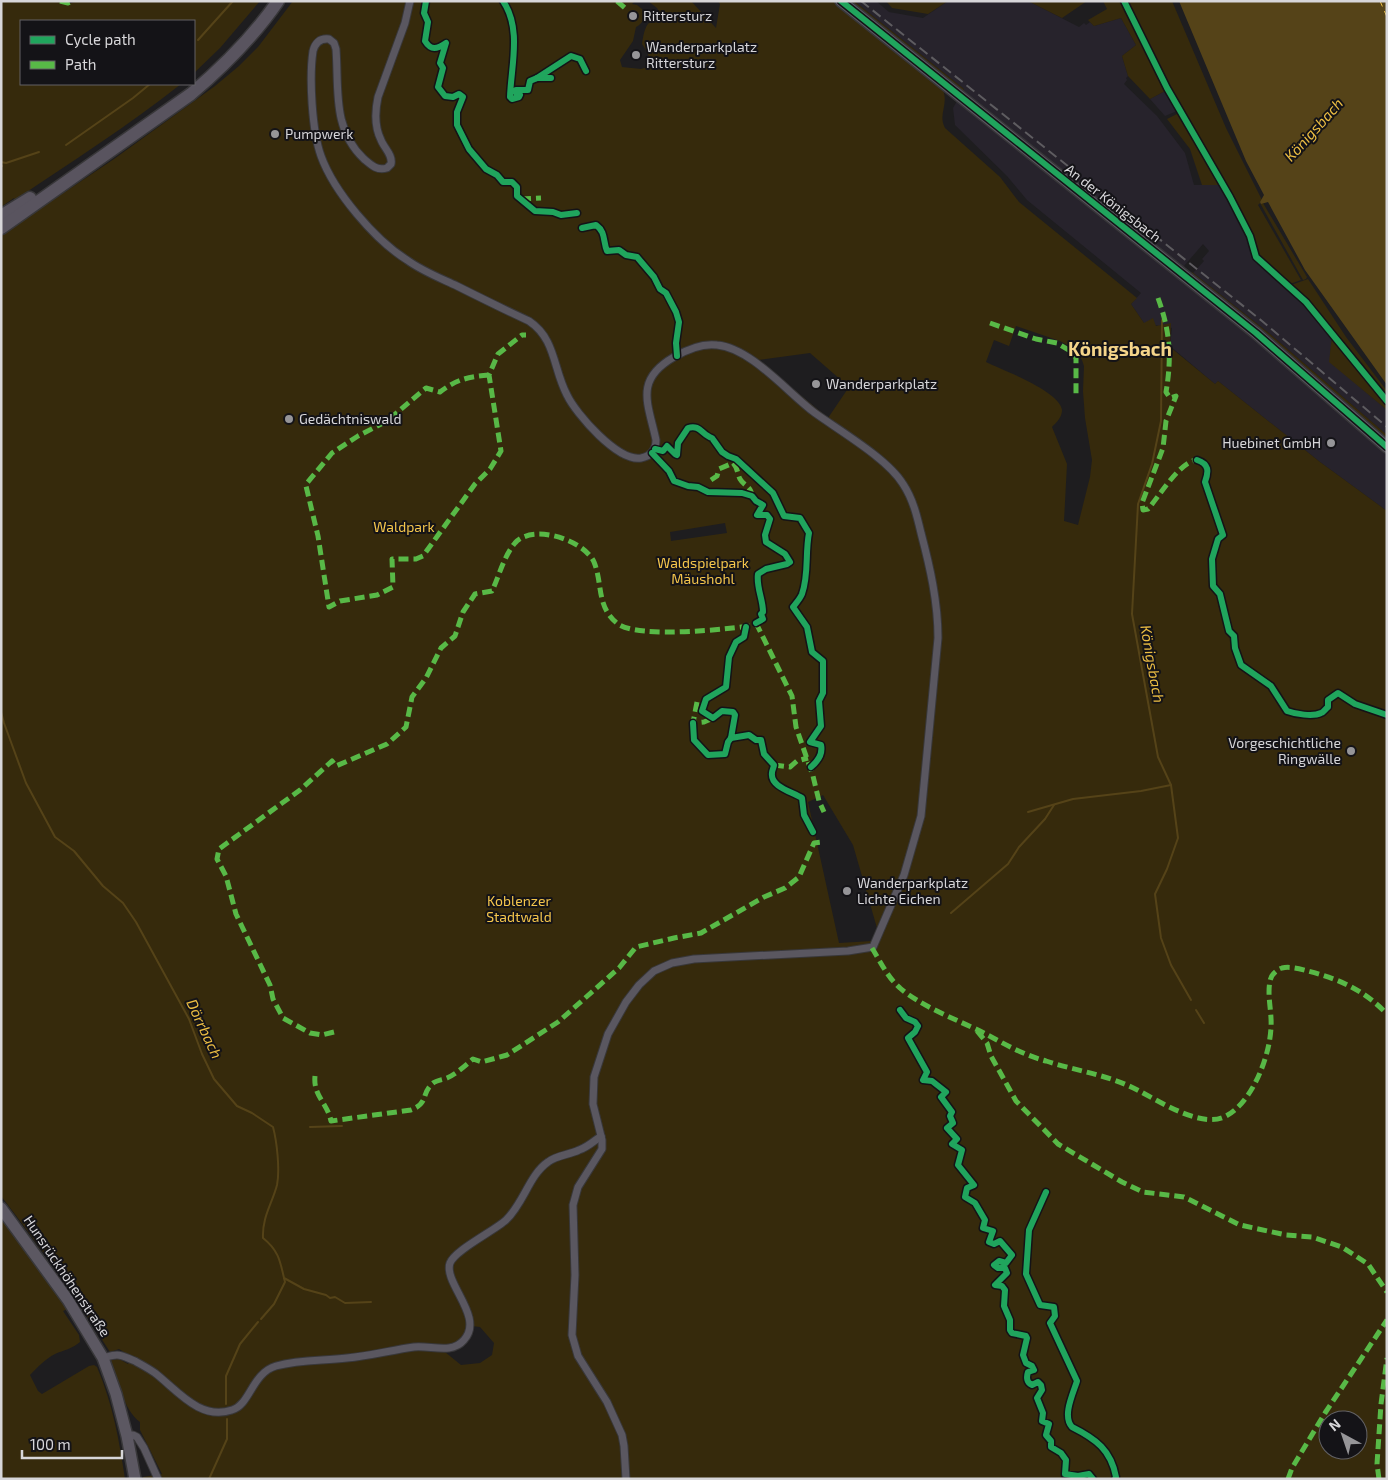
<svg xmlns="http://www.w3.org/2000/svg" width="1388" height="1480" viewBox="0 0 1388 1480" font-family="'Exo 2',sans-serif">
	<rect width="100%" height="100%" fill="#1e1d1f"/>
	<g fill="#27232c">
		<path d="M854,1H876L889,12L923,18L948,1H1028L1079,27L1084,23L1086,25L1090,22L1094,26L1121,18L1136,45L1122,56L1128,76L1126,78L1127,80L1124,84L1157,116L1185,153L1194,185H1220L1249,236L1254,258L1301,298L1332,336L1330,362L1387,410V435L1270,334L1193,273L1204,261L1202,259L1209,251L1203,244L1184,266L1185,267L1178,275L1312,385L1387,455V511L1320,462L1218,381L1215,384L1170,346L1172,328L1144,323L1131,304L1141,293L1027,200L1007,176L955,125L953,108L964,89Z"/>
		<path d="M1165,91L1177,111L1165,116L1150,99Z"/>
	</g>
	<g fill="#362a0c" fill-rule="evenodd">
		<path d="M1,1H56L67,4L79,1H260L220,48L194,73V21H21V84H181C128,126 71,162 15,200L14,198L1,207Z"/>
		<path d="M293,1H635L632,4L637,5L642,9C645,17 644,23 636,27L633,41L620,60L622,67L641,69L648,67C651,57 648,53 642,44C643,38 644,29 648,24C652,19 657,19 659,12L657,8L648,1H691L716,28L720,4L718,1H836L941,86C951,103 937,113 945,128L1000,177L1019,202L1137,298L1131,304L1144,323L1153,318L1156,326L1171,323L1170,347L1215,384L1218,381L1320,462L1387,511V1479H143V1477L162,1474L140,1430V1422C123,1409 118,1380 111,1360L119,1359L128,1364L132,1357L119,1349L110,1352C76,1298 40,1246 1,1196V235L114,159L215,86L239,66L258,47ZM1016,326L1060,341L1073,348L1082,360L1084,366L1083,391L1085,418L1092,460L1090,477L1078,525L1064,521L1067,464L1052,427C1057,422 1062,417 1062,410C1060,391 1002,370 986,362L994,340L1009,346ZM810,353L849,387L828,418L758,360ZM725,523L727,533L671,541L670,532ZM823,795L853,845L877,928L872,941L839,943L808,802ZM472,1326L480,1327L494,1343L492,1355L480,1363L461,1365L445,1352L469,1338ZM1328,1420H1358V1450H1328Z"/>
		<path d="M846,1H854L964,89L962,93Z"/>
		<path d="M886,1H948L928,14L892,8Z"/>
		<path d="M1028,1H1087L1062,18Z"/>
		<path d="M1103,1H1172L1226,128L1262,200L1260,202L1261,204L1263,203L1307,277L1306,279L1303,280L1260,203L1258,205L1301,280L1290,284L1259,258L1253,236L1244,221L1242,222L1220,185H1202L1190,149L1167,119L1179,113L1165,91L1150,99L1128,76L1122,56L1136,45L1121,18L1094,26L1088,20L1107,9Z"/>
		<path d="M1192,272L1270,334L1387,435V438L1288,353L1191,274Z"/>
		<path d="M1308,279L1346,337L1387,391V399L1365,374L1334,330L1331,331L1308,303L1291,285Z"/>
		<path d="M1332,336L1387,404V410L1329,362Z"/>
		<path d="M1,1217L67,1309L63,1311L79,1335L80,1342C72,1349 64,1350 55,1354C45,1359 37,1368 30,1375L38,1391L42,1394L89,1366L94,1365L97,1367C113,1405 119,1439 125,1479H1Z"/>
	</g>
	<path fill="#554318" d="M1179,1H1387V385L1305,270L1268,202L1261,204L1260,202L1264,195L1246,161Z"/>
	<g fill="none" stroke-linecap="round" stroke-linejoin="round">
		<g stroke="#554318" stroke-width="2">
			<path d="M198,40L233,1"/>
			<path d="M66,145L133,98L150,84"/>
			<path d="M1,162L6,163L39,152"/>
			<path d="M1,167L2,166"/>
			<path d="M1162,320L1161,421L1152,464L1138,504L1132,614L1158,757L1171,785L1178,838L1167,869L1155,894L1161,938L1171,965L1191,1000"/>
			<path d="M1,712L4,723L26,783L55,837L74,851L103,886L123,903L136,922L189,1019L202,1054L214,1079L237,1106L252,1113L273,1127C277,1142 280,1170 277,1185C272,1204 262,1217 263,1238C278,1250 280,1260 284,1278L304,1289L326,1295L330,1298L335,1297L345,1303L371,1302"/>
			<path d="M1028,812L1073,799L1141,791L1171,785"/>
			<path d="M951,913L1008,864L1019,847L1045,819L1054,805"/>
			<path d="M1196,1010L1204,1023"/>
			<path d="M310,1127L342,1126"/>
			<path d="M261,1319L274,1304L285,1282L284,1278"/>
			<path d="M226,1404V1376L240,1344L258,1322"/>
			<path d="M209,1479L227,1439V1419"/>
		</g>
		<path stroke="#edbe43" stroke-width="1" stroke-dasharray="6 5" stroke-linecap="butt" d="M1380,1L1387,17"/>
		<defs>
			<g id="street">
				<path d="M410,1L405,23L378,97C375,111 374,126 381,140C384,148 393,155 391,164L387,168C377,171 371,165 364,159C332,129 339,89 336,49L334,43L329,39C320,38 315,43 313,51C309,78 312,131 321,156C334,192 375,240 407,260C422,271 440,278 457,286C481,298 505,310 529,321C556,339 553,369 567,395C576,414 618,462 641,458C651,456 656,450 656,440C648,403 634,380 674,357C686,350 702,343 717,345C751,348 788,393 815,413C840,431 888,459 903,484C913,499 917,516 921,533C930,567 938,602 938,638L921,816L904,875L873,947L848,951L694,959L672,963L654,971L639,985L626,1002L608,1034L594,1077L593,1104L602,1140V1149L578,1187L573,1205L575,1275L572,1335L578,1356L607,1402L622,1435L624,1446L626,1479"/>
				<path d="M103,1358C107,1357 112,1355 117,1355C123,1355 129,1359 135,1361C142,1365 148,1368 155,1373C177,1390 200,1421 232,1410C250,1405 252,1373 276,1366C301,1359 322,1361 347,1358C370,1356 392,1350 414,1347C431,1345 451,1355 464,1340C485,1317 443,1283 450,1263C455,1250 494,1231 506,1220C524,1203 529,1175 548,1162C557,1155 569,1155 579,1150C588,1147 594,1141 601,1136"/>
				<path d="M127,1436L133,1435L137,1437L144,1448L158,1479"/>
			</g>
			<g id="primary">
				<path d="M841,1L1256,333L1387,447"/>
				<path d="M1,1208L68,1300L103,1358L116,1394L127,1436L135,1479"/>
			</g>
			<g id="highway">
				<path d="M1,216L30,198"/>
				<path d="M1,228L191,94C224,66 254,36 278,1"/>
			</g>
		</defs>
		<use href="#street" stroke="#383739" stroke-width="9"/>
		<use href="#primary" stroke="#383739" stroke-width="14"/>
		<use href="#highway" stroke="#383739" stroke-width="15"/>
		<use href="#street" stroke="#5a5760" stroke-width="7"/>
		<use href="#primary" stroke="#5c5862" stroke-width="11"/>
		<use href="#highway" stroke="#59545f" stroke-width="12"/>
		<path stroke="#5e5c60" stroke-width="2" stroke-dasharray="10 5" stroke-linecap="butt" d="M861,1L1262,321L1387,427"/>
		<g stroke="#58b947" stroke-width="5" stroke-dasharray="10 5" stroke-linecap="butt">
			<path d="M60,1L68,3L73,1"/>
			<path d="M617,1L625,8"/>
			<path d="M521,199L541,198"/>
			<path d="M1158,298C1170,331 1172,357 1166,392L1170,398L1176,396L1166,421L1163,448L1142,503L1143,510L1148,509C1159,497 1182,457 1200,460"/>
			<path d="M990,323L1036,339L1057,343L1072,352L1076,358V395"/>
			<path d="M489,375C468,377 457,379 440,392L426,388L387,421L358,436L332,453L307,483L306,486L318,536L329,607L340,601L377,595L393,587L392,559H416L423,556L475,484L490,469L501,451L489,375L498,354L522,335H526"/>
			<path d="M733,463C738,468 737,473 740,479C744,486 751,486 752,496"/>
			<path d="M711,480L717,476L719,469L733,463"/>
			<path d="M697,702L693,723L704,722L713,718"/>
			<path d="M774,765L790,767L797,761L808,758"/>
			<path d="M872,948C880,961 888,978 900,988C919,1005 957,1020 980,1031C1001,1042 1023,1055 1046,1061C1073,1070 1103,1074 1129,1086C1152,1096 1198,1129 1224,1117C1252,1104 1270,1056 1271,1027C1272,1012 1267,996 1270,981C1271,975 1276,970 1282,968C1290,966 1300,969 1308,971C1339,979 1364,990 1387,1014"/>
			<path d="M977,1031L987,1043L991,1056L1016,1101L1058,1144L1122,1182L1143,1192L1184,1197L1240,1225L1286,1235L1312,1237L1342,1247L1368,1264L1387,1292"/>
			<path d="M334,1032L322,1035L310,1033L283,1018L273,999L270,985L236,914L226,876L217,859L219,849L300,790L332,761L336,766L387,744L406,727L412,697L426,678L441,648L455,636L463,612L475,594L492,591C499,576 504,556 515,543C533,523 584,540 594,562C603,584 596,607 618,624C639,639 730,629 757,625L792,696L796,727L813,776L819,801L824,812"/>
			<path d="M315,1076C313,1096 327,1102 331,1121L411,1110C429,1103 421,1094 432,1084C436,1080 442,1080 447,1078C456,1074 465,1066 473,1059L482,1062L507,1055L558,1022L619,968L636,947L674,938L701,933L764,897L785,888L799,877L814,843L823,842"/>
			<path d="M1288,1479L1292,1468L1325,1413L1387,1320"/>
			<path d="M1379,1479L1377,1464L1381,1404L1387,1358"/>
		</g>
		<defs>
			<g id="cycleway">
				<path d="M426,1L424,13L428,22L425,41C431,51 437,49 446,43L440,63L443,68L438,87L445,96L453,97L459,94L463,97L457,112V125L469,149L486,169L497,175L503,182H512L517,187V196L535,211L553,212L561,215L577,213"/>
				<path d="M503,1C522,29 511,66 510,97L512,99L519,97L520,95L516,93V90H528L530,81L537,78H551"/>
				<path d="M841,1L1256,333L1387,447"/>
				<path d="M1124,1L1167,88L1230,197L1250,236L1256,257L1306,302L1387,401"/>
				<path d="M537,78L571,56L580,59L586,71"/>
				<path d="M582,228L596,225C606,232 603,242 607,251L619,250L626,255L637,257L654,277L660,289L666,293L676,312L679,322L676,343L677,356"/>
				<path d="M655,449L663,451L667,446L675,454L677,455L678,443L688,428C700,424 702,435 712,438L722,452L728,456L736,459L773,493L784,516L800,518L809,533C805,553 809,575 802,594C800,599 796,603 793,607L807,627L812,652L823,661V693L819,701L821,726L810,742L821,745C823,754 817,762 811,767"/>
				<path d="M652,453L669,471L674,481L688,486L698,487L708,492L742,493L752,496L756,501L763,505L757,515H767L770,519L765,535L766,542L785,554L790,562L787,564L766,569L758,574C756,587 763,599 763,612L761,614L763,619L756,623"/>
				<path d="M1197,460C1209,464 1209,471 1205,482L1223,535L1218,539L1212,559L1213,586L1220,594L1229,631L1234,636L1235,648L1241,665L1271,686L1287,711C1295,714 1313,717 1321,713C1324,712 1325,709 1328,707V700L1338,693L1355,704L1387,715"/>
				<path d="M746,627L744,637L736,642L729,657L726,687L706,699L702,711L713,718L722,711L733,712L735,715L731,738L749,735L756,740H761L764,754L774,765C774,767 772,770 772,773C770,787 793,792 802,798L804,815L813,832"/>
				<path d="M693,723L694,740L708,755L725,754L728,742L731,738"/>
				<path d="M900,1010L906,1018L915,1022L918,1026L915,1032L908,1038L927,1072L923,1080L932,1081L946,1092L941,1097L952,1112L950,1116L953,1123L947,1128L957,1139L952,1144L962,1150L958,1165L974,1185L967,1188L965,1197L975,1203L985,1220L983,1228L993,1231L989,1242L994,1244L1000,1241L1012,1255L1006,1263L999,1261L994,1265L998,1268H1005L1007,1273L995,1285L1002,1286L1005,1290L1004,1306L1010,1320V1330L1012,1333L1026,1336L1027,1338L1023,1355L1026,1363L1032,1366L1034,1370L1028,1372C1026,1378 1027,1383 1032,1385L1038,1382L1041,1385L1042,1390L1037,1398L1043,1413L1042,1421L1049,1424L1046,1435L1051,1441V1447L1061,1453L1066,1460L1065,1474L1078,1476L1089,1474L1093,1479"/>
				<path d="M1046,1192L1029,1230L1026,1274L1040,1305L1054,1307L1055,1316L1050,1323L1077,1381C1073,1394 1062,1416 1072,1427C1096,1439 1111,1450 1116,1477L1115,1479"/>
			</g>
		</defs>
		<use href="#cycleway" stroke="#141317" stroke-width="9"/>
		<use href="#cycleway" stroke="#20a55d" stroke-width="6"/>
	</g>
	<g fill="#969598" stroke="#141317" stroke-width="2">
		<circle cx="633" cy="16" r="5"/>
		<circle cx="636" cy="55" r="5"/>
		<circle cx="275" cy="134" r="5"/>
		<circle cx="816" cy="384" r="5"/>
		<circle cx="289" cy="419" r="5"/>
		<circle cx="1331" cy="443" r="5"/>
		<circle cx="1351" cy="751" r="5"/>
		<circle cx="847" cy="891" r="5"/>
	</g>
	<g text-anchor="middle" stroke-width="4" stroke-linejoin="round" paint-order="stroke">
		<g font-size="14" fill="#d7d6d9" stroke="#141317" text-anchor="start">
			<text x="643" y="21">Rittersturz</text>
			<text x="646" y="52">Wanderparkplatz<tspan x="646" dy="16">Rittersturz</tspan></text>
			<text x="285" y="139">Pumpwerk</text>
			<text x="826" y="389">Wanderparkplatz</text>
			<text x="299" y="424">Gedächtniswald</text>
			<text x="1321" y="448" text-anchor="end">Huebinet GmbH</text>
			<text x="1341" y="748" text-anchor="end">Vorgeschichtliche<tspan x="1341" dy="16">Ringwälle</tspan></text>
			<text x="857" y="888">Wanderparkplatz<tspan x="857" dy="16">Lichte Eichen</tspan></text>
		</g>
		<g font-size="14" fill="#d7d6d9" stroke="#141317">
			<text transform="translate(1113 203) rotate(38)" y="5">An der Königsbach</text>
			<text transform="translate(67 1276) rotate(56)" y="5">Hunsrückhöhenstraße</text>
		</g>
		<g font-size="14" fill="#f5c64c" stroke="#141317">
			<text x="404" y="532">Waldpark</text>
			<text x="703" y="568">Waldspielpark<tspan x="703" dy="16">Mäushohl</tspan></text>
			<text x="519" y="906">Koblenzer<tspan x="519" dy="16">Stadtwald</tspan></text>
		</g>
		<g font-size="15" font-style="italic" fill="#edbe43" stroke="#141317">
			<text transform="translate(1314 130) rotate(-48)" y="5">Königsbach</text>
			<text transform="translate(1152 664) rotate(80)" y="5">Königsbach</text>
			<text transform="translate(204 1029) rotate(65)" y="5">Dörrbach</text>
		</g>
		<g font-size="19" font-weight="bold" fill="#f5d58a" stroke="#141317">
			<text x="1120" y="356">Königsbach</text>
		</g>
	</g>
	<rect width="1388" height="1480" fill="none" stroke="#d7d6d9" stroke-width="5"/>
	<rect x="20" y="20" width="175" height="65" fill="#141317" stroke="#626165"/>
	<rect x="30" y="36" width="25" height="8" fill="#20a55d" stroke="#626165"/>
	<text x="65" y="45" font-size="15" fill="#d7d6d9">Cycle path</text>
	<rect x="30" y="61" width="25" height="8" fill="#58b947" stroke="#626165"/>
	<text x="65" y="70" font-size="15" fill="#d7d6d9">Path</text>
	<g transform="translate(1343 1435) rotate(320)"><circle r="24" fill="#141317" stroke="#626165"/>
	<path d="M0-4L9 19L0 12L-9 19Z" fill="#969598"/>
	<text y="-8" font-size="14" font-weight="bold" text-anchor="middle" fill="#d7d6d9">N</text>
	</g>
	<path d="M22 1450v8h100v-8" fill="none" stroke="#d7d6d9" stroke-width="2.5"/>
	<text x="30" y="1450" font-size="15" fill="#d7d6d9" stroke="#141317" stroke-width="4" paint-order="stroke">100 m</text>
</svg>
